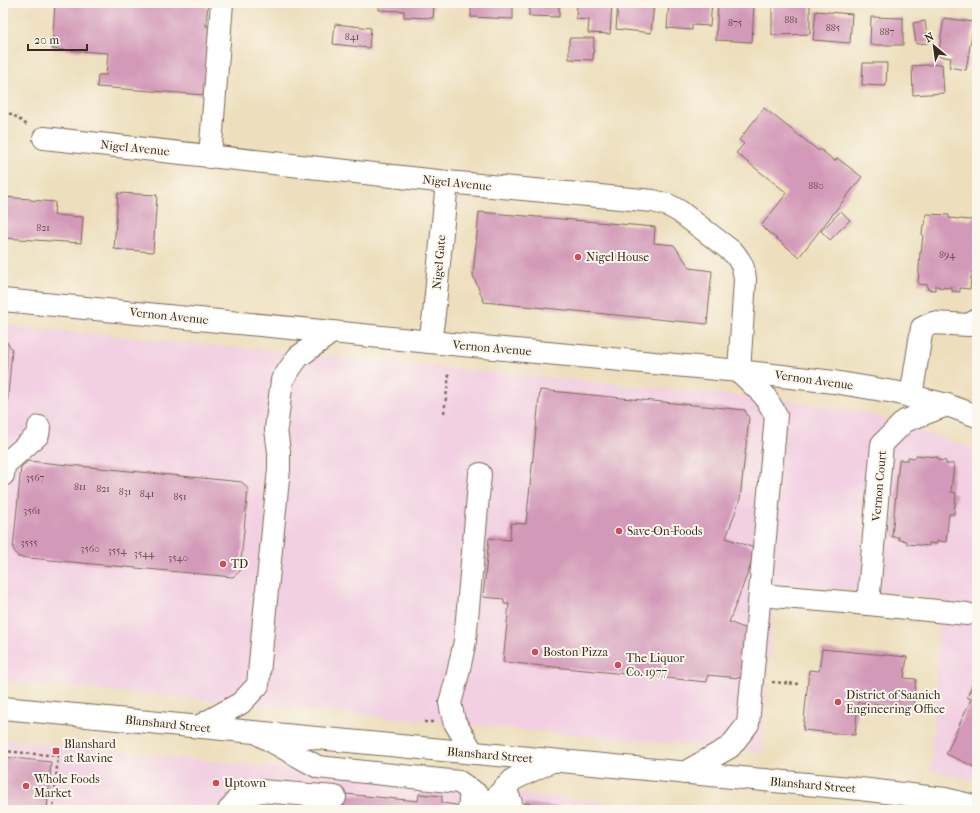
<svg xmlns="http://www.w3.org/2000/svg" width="980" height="813" viewBox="0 0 980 813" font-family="'IM FELL French Canon',serif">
	<rect width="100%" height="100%" fill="#fbf7ec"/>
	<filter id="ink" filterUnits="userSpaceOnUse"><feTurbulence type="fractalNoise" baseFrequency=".025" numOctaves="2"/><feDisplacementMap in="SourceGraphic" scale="8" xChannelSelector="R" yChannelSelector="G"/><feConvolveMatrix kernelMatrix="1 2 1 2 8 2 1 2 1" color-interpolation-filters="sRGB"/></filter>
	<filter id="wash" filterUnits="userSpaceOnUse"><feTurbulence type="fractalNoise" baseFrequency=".012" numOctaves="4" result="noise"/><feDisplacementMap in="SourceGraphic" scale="16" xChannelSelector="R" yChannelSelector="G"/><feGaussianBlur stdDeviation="0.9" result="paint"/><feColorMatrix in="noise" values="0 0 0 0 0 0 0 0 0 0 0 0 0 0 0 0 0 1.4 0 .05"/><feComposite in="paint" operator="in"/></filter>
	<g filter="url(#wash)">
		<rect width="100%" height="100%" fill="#eddfbd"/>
		<g fill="#f2cfe2">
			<path d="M3,325L792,401L864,412L977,450V781L931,771L940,599L848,589L775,584L761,752L3,681Z"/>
			<path d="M3,739L175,757L685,810H3Z"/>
		</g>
		<g id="blocks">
			<g fill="#d399b8">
				<path d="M55,3H208L206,26H211L205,95L97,87L98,75H106L108,53L52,49Z"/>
				<path d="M379,3H434L433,18L404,17V11L379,10Z"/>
				<path d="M468,3H513V19L471,17V4H468Z"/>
				<path d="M529,3H559V17L529,16Z"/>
				<path d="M577,3H612L610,34L588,33L589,20L576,19Z"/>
				<path d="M618,3H654L651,33L616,29Z"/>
				<path d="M669,3H712L710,26L692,25V30L667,28Z"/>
				<path d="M718,3H754L752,42L716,40Z"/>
				<path d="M772,4H810V34L772,35Z"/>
				<path d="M816,11L852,14L850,43L813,40Z"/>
				<path d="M871,17L903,18V45H870Z"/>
				<path d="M944,18L974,22L966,70L949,67L951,58L938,56Z"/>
				<path d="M925,21L928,43L916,44L913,23Z"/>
				<path d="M335,24L371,28L369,48L333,44Z"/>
				<path d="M569,38H594L593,60L569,59Z"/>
				<path d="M863,63H887L886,86L862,85Z"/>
				<path d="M942,64L944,93L913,95L912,66Z"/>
				<path d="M764,108L819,151L820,149L835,161L837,158L862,177L799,257L761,226L787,193L736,153L744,144L739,140Z"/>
				<path d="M118,193L157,195L153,252L114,249Z"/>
				<path d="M3,197L30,199V200L55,202L54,215L83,217L81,243L3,238Z"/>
				<path d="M841,211L850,220L830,240L821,231Z"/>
				<path d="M479,212L655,227L654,243L674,245L690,268L712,271L707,324L484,302L473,275Z"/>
				<path d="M926,214L949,215V218L970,220L977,215V226H976L975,240H977V250H974V256H975L974,271H972V278L971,277L970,289L960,288V292L952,291V287H949V288L938,287V286H935V290L927,289L928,285L918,284L920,252L921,253L923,235H922L923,225H925Z"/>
				<path d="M3,341H6L12,349L4,441H3Z"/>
				<path d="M540,390L745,410L749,418L740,499L726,538L757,549L729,622L749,630L745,672L739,678L708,675L707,682L503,662L509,604H504V599L483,597L489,538L510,540L511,523L526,524Z"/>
				<path d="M916,455L938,457V460L946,461V464H954L951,492L956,493L954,514H949L946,542L937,541V544L929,543V546L907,544V541L899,540V537H892L899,460H908V457L916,458Z"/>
				<path d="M28,461L242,482L248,489L240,571L233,577L18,557L13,549L21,467Z"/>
				<path d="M822,649L907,657L904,678L916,679L913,707L858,702L855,735L803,730L809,670L819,671Z"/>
				<path d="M977,675V768L946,754L971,699L967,697Z"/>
				<path d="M3,757L51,762L47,810H3Z"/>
				<path d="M345,794L418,801L419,794L442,796V803L456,805L455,810H343Z"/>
				<path d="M525,803L581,809V810H524Z"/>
			</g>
		</g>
	</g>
	<g filter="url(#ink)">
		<use href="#blocks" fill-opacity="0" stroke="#796956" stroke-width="1"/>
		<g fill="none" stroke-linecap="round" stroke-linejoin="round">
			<defs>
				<g id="minor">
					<path d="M44,138L447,182L653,201L668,205L679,211L734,253C742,263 744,268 745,280L739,371"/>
					<path d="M210,157L222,3"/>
					<path d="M430,342L434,314L447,182"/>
					<path d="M911,397L922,328L933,323L969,325L977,320"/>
					<path d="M3,475L4,465L38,435L39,427"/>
					<path d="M760,595L868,604L967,614"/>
					<path d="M868,604L882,444L905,421L947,405"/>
					<path d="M264,620L279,469V452"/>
					<path d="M749,713L774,438"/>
					<path d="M473,753L454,721L450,703L457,678L465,641L480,474"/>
					<path d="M505,788L511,803L510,810"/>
					<path d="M229,810L237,800L249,794L261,791L335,797"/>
					<path d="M469,810L471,790"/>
				</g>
				<g id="highway">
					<path d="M3,300L332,332L430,342L739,371L834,382L894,392L947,405L977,416"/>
					<path d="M739,371L764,395L776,415L774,438"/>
					<path d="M279,452L276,429L282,380L298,357L332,332"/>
					<path d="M3,708L421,748L860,789L945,799L977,807"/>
					<path d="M198,727L241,703L258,685L264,620"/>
					<path d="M262,736L318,767L459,782L478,795L489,810"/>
					<path d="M684,773L730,747L748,724L749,713"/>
					<path d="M492,810L498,795L514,779L552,761"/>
				</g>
			</defs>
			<use href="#minor" stroke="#796956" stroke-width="24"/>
			<use href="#highway" stroke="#796956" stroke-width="24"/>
			<g stroke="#796956" stroke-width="2.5" stroke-dasharray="3 3" stroke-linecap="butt">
				<path d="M3,113L12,114L28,126"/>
				<path d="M444,413L448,383L449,372"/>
				<path d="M974,545L977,546"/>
				<path d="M772,682L798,684"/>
				<path d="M424,722H434"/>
				<path d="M3,751L58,756L53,810"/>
			</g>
			<use href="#minor" stroke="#fff" stroke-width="22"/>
			<use href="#highway" stroke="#fff" stroke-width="22"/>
		</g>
	</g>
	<g fill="#d1495b" stroke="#fbf7ec" stroke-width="1.5">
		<circle cx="578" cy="257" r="4"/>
		<circle cx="619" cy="531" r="4"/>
		<circle cx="223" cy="564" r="4"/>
		<circle cx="535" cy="652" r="4"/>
		<circle cx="618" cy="665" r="4"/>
		<circle cx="838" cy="702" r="4"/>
		<rect x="52" y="747" width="8" height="8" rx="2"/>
		<circle cx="216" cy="783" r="4"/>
		<circle cx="26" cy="786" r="4"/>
	</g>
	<g text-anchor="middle" stroke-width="4" stroke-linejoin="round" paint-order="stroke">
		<g font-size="10" fill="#614644">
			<text x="791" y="23">881</text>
			<text x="735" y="26">875</text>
			<text x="833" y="31">885</text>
			<text x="887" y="35">887</text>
			<text x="352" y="40">841</text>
			<text x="816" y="189">880</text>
			<text x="43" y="231">821</text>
			<text x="947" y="258">894</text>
			<text x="35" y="481">3567</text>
			<text x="80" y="490">811</text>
			<text x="103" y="492">821</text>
			<text x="125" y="495">831</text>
			<text x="147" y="497">841</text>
			<text x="180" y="500">851</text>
			<text x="32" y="514">3561</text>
			<text x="29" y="546">3555</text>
			<text x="90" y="552">3560</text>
			<text x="117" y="554">3554</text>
			<text x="144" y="557">3544</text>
			<text x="178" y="561">3540</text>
		</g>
		<g font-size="12" fill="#3b2a1e" stroke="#fbf7ec">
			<text transform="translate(135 148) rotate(6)" y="4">Nigel Avenue</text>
			<text transform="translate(457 183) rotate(6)" y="4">Nigel Avenue</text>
			<text transform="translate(439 262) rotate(-85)" y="4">Nigel Gate</text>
			<text transform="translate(169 316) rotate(6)" y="4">Vernon Avenue</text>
			<text transform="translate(492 348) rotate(5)" y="4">Vernon Avenue</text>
			<text transform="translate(814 380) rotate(8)" y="4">Vernon Avenue</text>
			<text transform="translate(879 486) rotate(-85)" y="4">Vernon Court</text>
			<text transform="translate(168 724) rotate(6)" y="4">Blanshard Street</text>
			<text transform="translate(490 755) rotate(5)" y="4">Blanshard Street</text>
			<text transform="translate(813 785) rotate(5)" y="4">Blanshard Street</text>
		</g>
		<g font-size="12" fill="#3b2a1e" stroke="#fbf7ec" text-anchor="start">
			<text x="586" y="261">Nigel House</text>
			<text x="627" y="535">Save-On-Foods</text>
			<text x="231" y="568">TD</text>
			<text x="543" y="656">Boston Pizza</text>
			<text x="626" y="662">The Liquor<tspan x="626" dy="14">Co. 1977</tspan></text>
			<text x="846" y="699">District of Saanich<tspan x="846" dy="14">Engineering Office</tspan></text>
			<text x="64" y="748">Blanshard<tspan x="64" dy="14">at Ravine</tspan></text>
			<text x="34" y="783">Whole Foods<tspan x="34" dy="14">Market</tspan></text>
			<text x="224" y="787">Uptown</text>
		</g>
	</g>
	<rect width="980" height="813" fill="none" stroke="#fbf7ec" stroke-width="16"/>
	<g transform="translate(934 46) rotate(331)" stroke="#fbf7ec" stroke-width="3" paint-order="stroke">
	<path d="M0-3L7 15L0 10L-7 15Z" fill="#3b2a1e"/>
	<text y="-6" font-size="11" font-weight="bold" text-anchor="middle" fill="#3b2a1e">N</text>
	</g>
	<path d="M28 44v6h59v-6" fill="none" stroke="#3b2a1e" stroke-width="2"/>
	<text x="34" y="44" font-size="12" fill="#3b2a1e" stroke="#fbf7ec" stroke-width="3" paint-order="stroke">20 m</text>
</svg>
